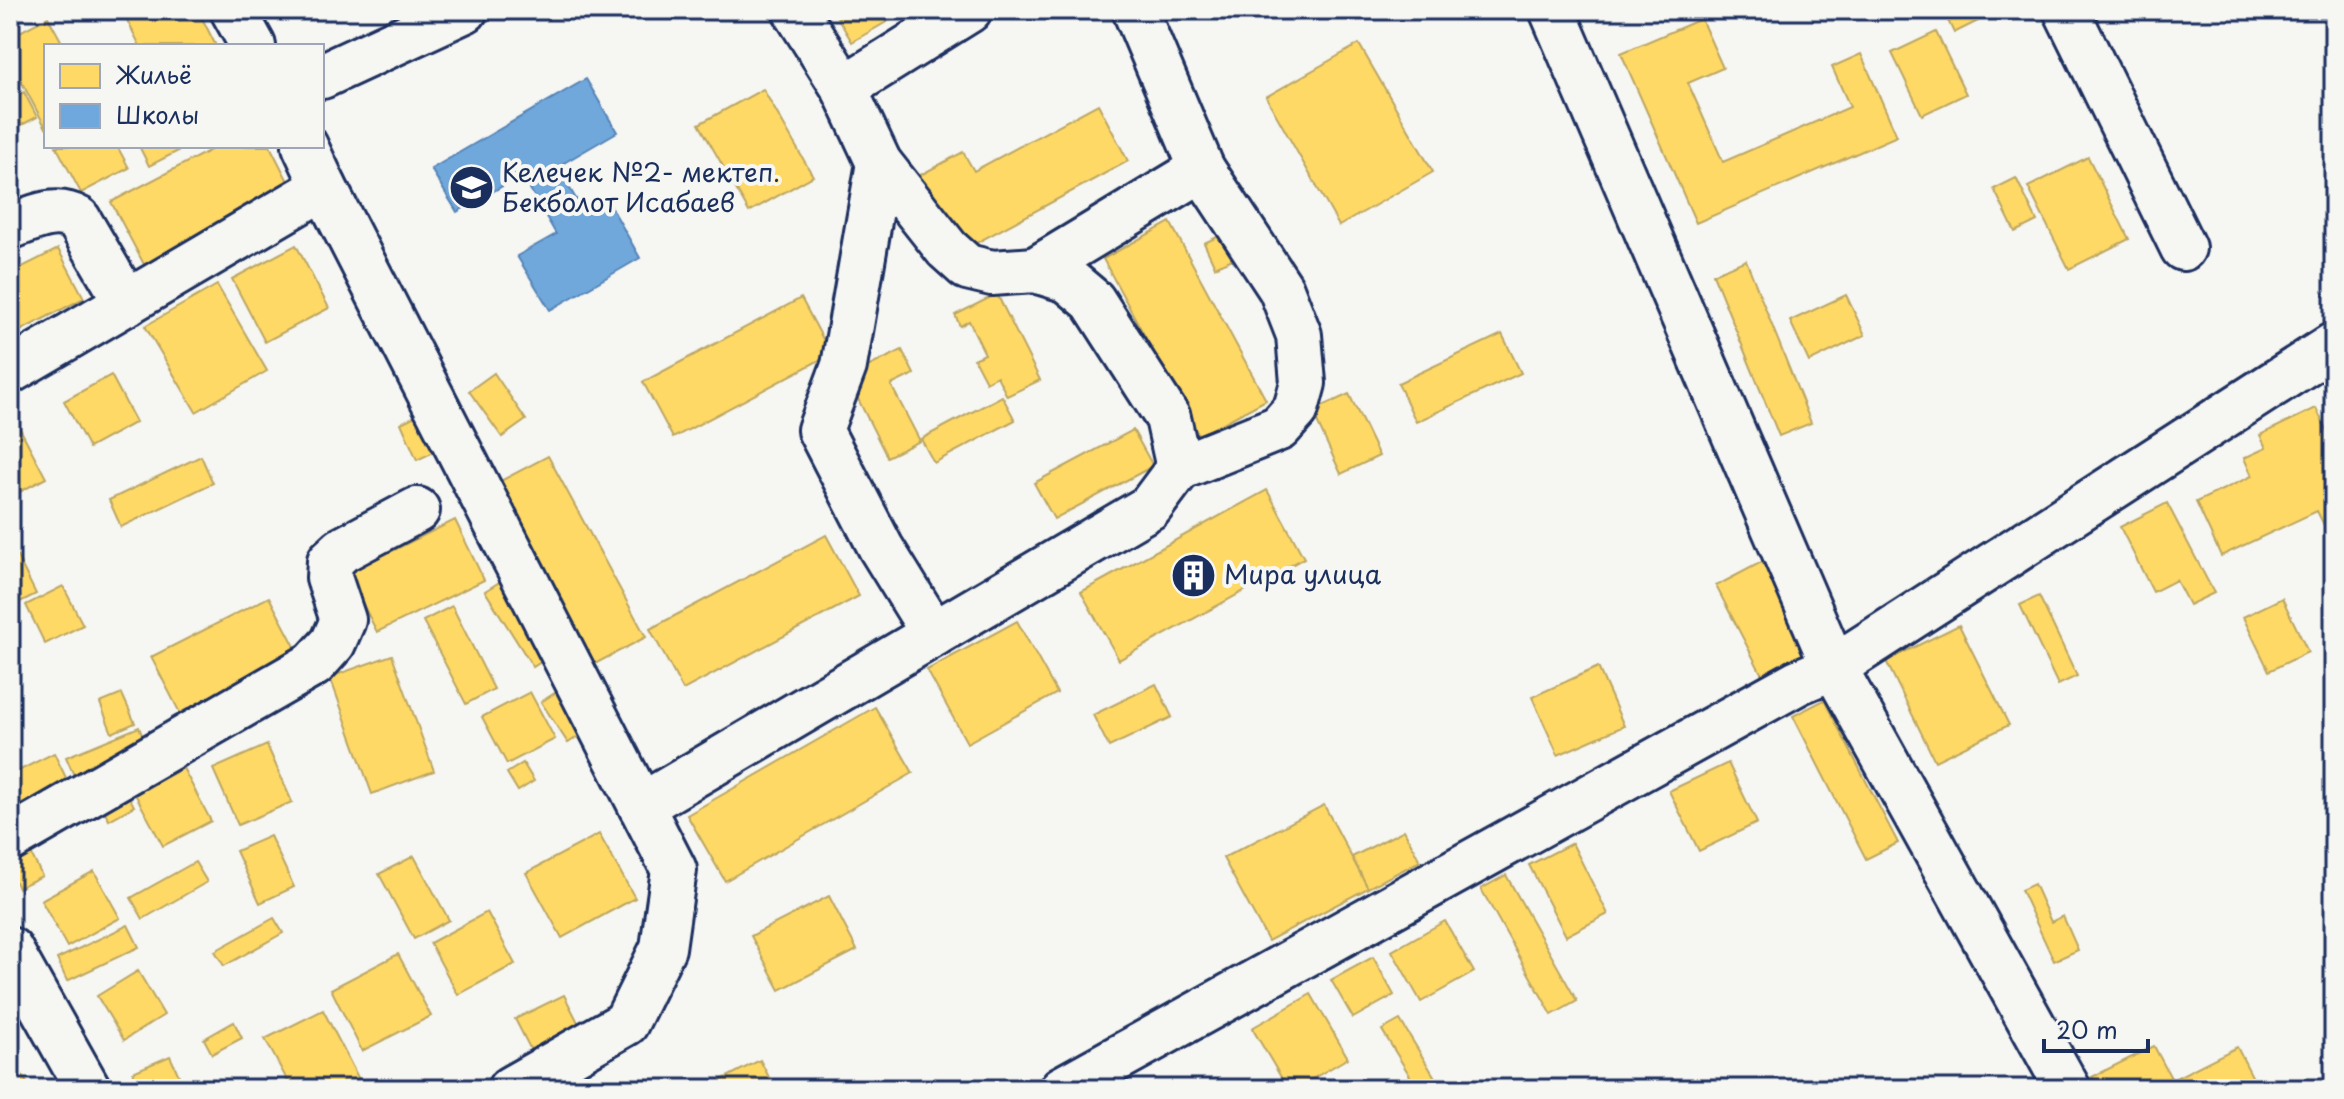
<svg xmlns="http://www.w3.org/2000/svg" width="2344" height="1099" viewBox="0 0 2344 1099" font-family="'Playpen Sans',sans-serif">
	<rect width="100%" height="100%" fill="#f6f6f2"/>
	<filter id="ink" filterUnits="userSpaceOnUse"><feTurbulence type="fractalNoise" baseFrequency=".0125" numOctaves="2"/><feDisplacementMap in="SourceGraphic" scale="16" xChannelSelector="R" yChannelSelector="G"/><feConvolveMatrix kernelMatrix="1 2 1 2 8 2 1 2 1" color-interpolation-filters="sRGB"/></filter>
	<g filter="url(#ink)">
		<g fill="#ffd966" stroke="#bba664" stroke-width="2">
			<path d="M122,10H198L216,46H140Z"/>
			<path d="M833,10H907L852,42Z"/>
			<path d="M1943,10H2000L1954,33Z"/>
			<path d="M48,17L64,46H46V128L10,60V37Z"/>
			<path d="M1701,19L1723,68L1688,83L1723,162L1850,107L1832,67L1861,54L1897,136L1696,223L1621,53Z"/>
			<path d="M1936,32L1966,94L1922,115L1892,53Z"/>
			<path d="M1359,44L1433,172L1339,226L1266,97Z"/>
			<path d="M763,89L813,176L749,212L699,124Z"/>
			<path d="M24,92L37,117L10,131V99Z"/>
			<path d="M1098,104L1128,161L969,247L953,218L938,226L913,179L963,152L974,171Z"/>
			<path d="M56,146H117L129,168L81,193Z"/>
			<path d="M139,146H188L149,166Z"/>
			<path d="M218,146H270L295,195L148,272L111,202Z"/>
			<path d="M2088,157L2129,239L2069,269L2028,187Z"/>
			<path d="M2016,178L2037,221L2015,232L1994,189Z"/>
			<path d="M1170,222L1266,400L1199,436L1103,259Z"/>
			<path d="M1226,233L1237,257L1215,267L1204,243Z"/>
			<path d="M296,245L329,308L265,342L232,279Z"/>
			<path d="M58,249L84,298L10,336V273Z"/>
			<path d="M1746,260L1811,423L1779,436L1713,274Z"/>
			<path d="M217,285L267,371L196,412L145,326Z"/>
			<path d="M997,294L1040,380L1007,396L997,376L986,382L974,359L985,354L969,321L960,326L955,315Z"/>
			<path d="M1846,295L1865,335L1809,362L1790,321Z"/>
			<path d="M801,298L831,354L673,438L643,382Z"/>
			<path d="M1502,334L1521,373L1416,422L1398,383Z"/>
			<path d="M902,350L914,374L891,385L920,441L887,457L847,377Z"/>
			<path d="M494,373L526,420L502,437L469,391Z"/>
			<path d="M111,375L136,422L89,448L64,401Z"/>
			<path d="M1349,394L1379,456L1341,474L1312,411Z"/>
			<path d="M1002,396L1015,420L934,463L921,439Z"/>
			<path d="M2316,408L2334,446V523L2325,527L2317,511L2221,556L2196,502L2252,476L2244,458L2266,448L2260,435Z"/>
			<path d="M419,414L436,451L417,460L401,423Z"/>
			<path d="M17,423L46,478L10,497V427Z"/>
			<path d="M1133,430L1153,466L1054,519L1034,483Z"/>
			<path d="M201,456L213,483L121,527L109,500Z"/>
			<path d="M548,456L646,637L591,666L493,485Z"/>
			<path d="M1267,490L1304,558L1119,660L1081,592Z"/>
			<path d="M2167,503L2214,593L2189,605L2176,580L2153,592L2120,527Z"/>
			<path d="M455,520L484,580L377,632L347,573Z"/>
			<path d="M826,535L859,596L683,690L650,629Z"/>
			<path d="M14,550L36,594L10,607V552Z"/>
			<path d="M1769,558L1815,648L1762,675L1716,586Z"/>
			<path d="M506,578L553,654L533,667L485,591Z"/>
			<path d="M63,586L83,625L45,644L26,605Z"/>
			<path d="M2039,596L2077,676L2058,685L2020,605Z"/>
			<path d="M269,597L300,656L182,717L151,657Z"/>
			<path d="M2282,598L2308,652L2269,671L2243,617Z"/>
			<path d="M452,606L494,689L466,704L423,621Z"/>
			<path d="M1017,621L1057,693L967,743L927,670Z"/>
			<path d="M1959,625L2009,725L1935,761L1886,661Z"/>
			<path d="M392,655L434,771L372,794L330,677Z"/>
			<path d="M1598,667L1624,726L1558,755L1532,697Z"/>
			<path d="M1156,684L1172,717L1109,747L1093,715Z"/>
			<path d="M561,689L588,730L568,743L541,702Z"/>
			<path d="M530,692L555,739L507,764L482,717Z"/>
			<path d="M122,694L135,723L112,733L100,703Z"/>
			<path d="M1824,700L1898,843L1866,859L1793,716Z"/>
			<path d="M875,707L913,773L725,881L687,815Z"/>
			<path d="M139,727L148,750L76,780L66,757Z"/>
			<path d="M267,745L292,802L238,825L213,769Z"/>
			<path d="M54,753L71,788L10,819V775Z"/>
			<path d="M523,763L534,781L518,791L507,773Z"/>
			<path d="M1728,763L1757,823L1699,851L1669,791Z"/>
			<path d="M183,768L211,821L163,846L135,794Z"/>
			<path d="M122,783L134,806L109,820L97,797Z"/>
			<path d="M1324,805L1368,888L1268,941L1223,858Z"/>
			<path d="M1404,830L1420,861L1368,888L1352,857Z"/>
			<path d="M599,834L635,898L562,938L526,873Z"/>
			<path d="M270,836L294,887L260,903L236,851Z"/>
			<path d="M25,841L42,876L18,888L10,872V848Z"/>
			<path d="M1572,843L1608,914L1566,936L1529,865Z"/>
			<path d="M414,856L449,920L414,939L379,874Z"/>
			<path d="M195,862L207,882L143,919L131,898Z"/>
			<path d="M94,871L120,918L67,947L41,900Z"/>
			<path d="M1506,875L1577,1001L1552,1015L1481,889Z"/>
			<path d="M2034,884L2051,922L2063,916L2078,950L2054,961L2021,890Z"/>
			<path d="M829,896L857,950L780,990L751,936Z"/>
			<path d="M487,912L515,964L458,995L430,943Z"/>
			<path d="M274,918L283,933L224,966L215,951Z"/>
			<path d="M1445,921L1474,972L1421,1002L1392,951Z"/>
			<path d="M128,925L139,947L67,981L57,959Z"/>
			<path d="M398,954L431,1016L362,1051L331,989Z"/>
			<path d="M1373,957L1394,995L1353,1018L1331,980Z"/>
			<path d="M138,971L164,1015L124,1040L97,996Z"/>
			<path d="M1311,994L1348,1058L1295,1089H1288L1252,1028Z"/>
			<path d="M564,995L585,1036L536,1060L515,1019Z"/>
			<path d="M323,1010L364,1089H292L265,1039Z"/>
			<path d="M1400,1020L1442,1089H1418L1382,1030Z"/>
			<path d="M234,1022L242,1038L212,1054L204,1039Z"/>
			<path d="M2154,1046L2172,1080L2237,1047L2257,1086L2251,1089H2098L2092,1077Z"/>
			<path d="M10,1053L28,1085L21,1089H10Z"/>
			<path d="M170,1056L185,1089H141L133,1072Z"/>
			<path d="M760,1060L772,1083L761,1089H704Z"/>
		</g>
		<path fill="#6fa8dc" stroke="#5684b6" stroke-width="2" d="M586,79L617,132L557,167L585,214L608,201L640,258L550,310L517,256L556,234L522,175L457,212L431,169Z"/>
		<g fill="none" stroke-linecap="round" stroke-linejoin="round">
			<defs>
				<g id="minor">
					<path d="M233,10L253,46"/>
					<path d="M1135,10L1202,169L1281,289L1299,335L1303,383L1296,409L1279,428L1179,468"/>
					<path d="M1552,10L1834,667L2068,1089"/>
					<path d="M2066,10L2183,248"/>
					<path d="M322,76L465,10"/>
					<path d="M844,88L969,10"/>
					<path d="M879,163L844,366L820,430L881,548L934,634"/>
					<path d="M324,187L674,870L663,948L626,1023L510,1089"/>
					<path d="M10,227C33,218 55,206 78,219L127,303"/>
					<path d="M1035,270L1202,169"/>
					<path d="M10,371L324,187L305,146"/>
					<path d="M641,806L1150,507L1179,468L1168,418L1093,301L1068,280L1035,270L992,273L967,267L947,249L879,163L844,88L795,10"/>
					<path d="M10,839L314,664L333,643L343,620L329,578L330,561L342,550L417,510"/>
					<path d="M10,950L88,1089"/>
					<path d="M1062,1089L1798,682L1834,667L2334,345"/>
				</g>
			</defs>
			<use href="#minor" stroke="#1b2f5e" stroke-width="50"/>
			<use href="#minor" stroke="#f6f6f2" stroke-width="44"/>
		</g>
	</g>
	<defs>
		<symbol id="school-disc" viewBox="-11 -11 22 22"><circle r="9.5" fill="#1b2f5e" stroke="#f6f6f2"/><path d="M0-5L7-2L0 1L-7-2ZM-4 1L0 2.5L4 1V4Q0 6-4 4Z" fill="#fff"/></symbol>
		<symbol id="building-disc" viewBox="-11 -11 22 22"><circle r="9.5" fill="#1b2f5e" stroke="#f6f6f2"/><path d="M-4-6H4V6H1V3H-1V6H-4ZM-2.5-4.3h1.7v1.8h-1.7ZM.8-4.3h1.7v1.8H.8ZM-2.5-1h1.7V.8h-1.7ZM.8-1h1.7V.8H.8Z" fill="#fff"/></symbol>
	</defs>
	<g fill-rule="evenodd">
		<use href="#school-disc" x="446" y="162" width="51" height="51"/>
		<use href="#building-disc" x="1168" y="550" width="51" height="51"/>
	</g>
	<g text-anchor="middle" stroke-width="8" stroke-linejoin="round" paint-order="stroke">
		<g font-size="26" fill="#1b2f5e" stroke="#f6f6f2" text-anchor="start">
			<text x="502" y="182">Келечек №2- мектеп.<tspan x="502" dy="30">Бекболот Исабаев</tspan></text>
			<text x="1224" y="584">Мира улица</text>
		</g>
	</g>
	<rect width="2344" height="1099" fill="none" stroke="#f6f6f2" stroke-width="40"/>
	<rect x="20" y="20" width="2304" height="1059" fill="none" stroke="#1b2f5e" stroke-width="3" filter="url(#ink)"/>
	<rect x="44" y="44" width="280" height="104" fill="#f6f6f2" stroke="#9ea6b7" stroke-width="2"/>
	<rect x="60" y="64" width="40" height="24" fill="#ffd966" stroke="#9ea6b7" stroke-width="2"/>
	<text x="116" y="84" font-size="24" fill="#1b2f5e">Жильё</text>
	<rect x="60" y="104" width="40" height="24" fill="#6fa8dc" stroke="#9ea6b7" stroke-width="2"/>
	<text x="116" y="124" font-size="24" fill="#1b2f5e">Школы</text>
	<path d="M2044 1039v12h104v-12" fill="none" stroke="#1b2f5e" stroke-width="4"/>
	<text x="2056" y="1039" font-size="24" fill="#1b2f5e" stroke="#f6f6f2" stroke-width="6" paint-order="stroke">20 m</text>
</svg>
